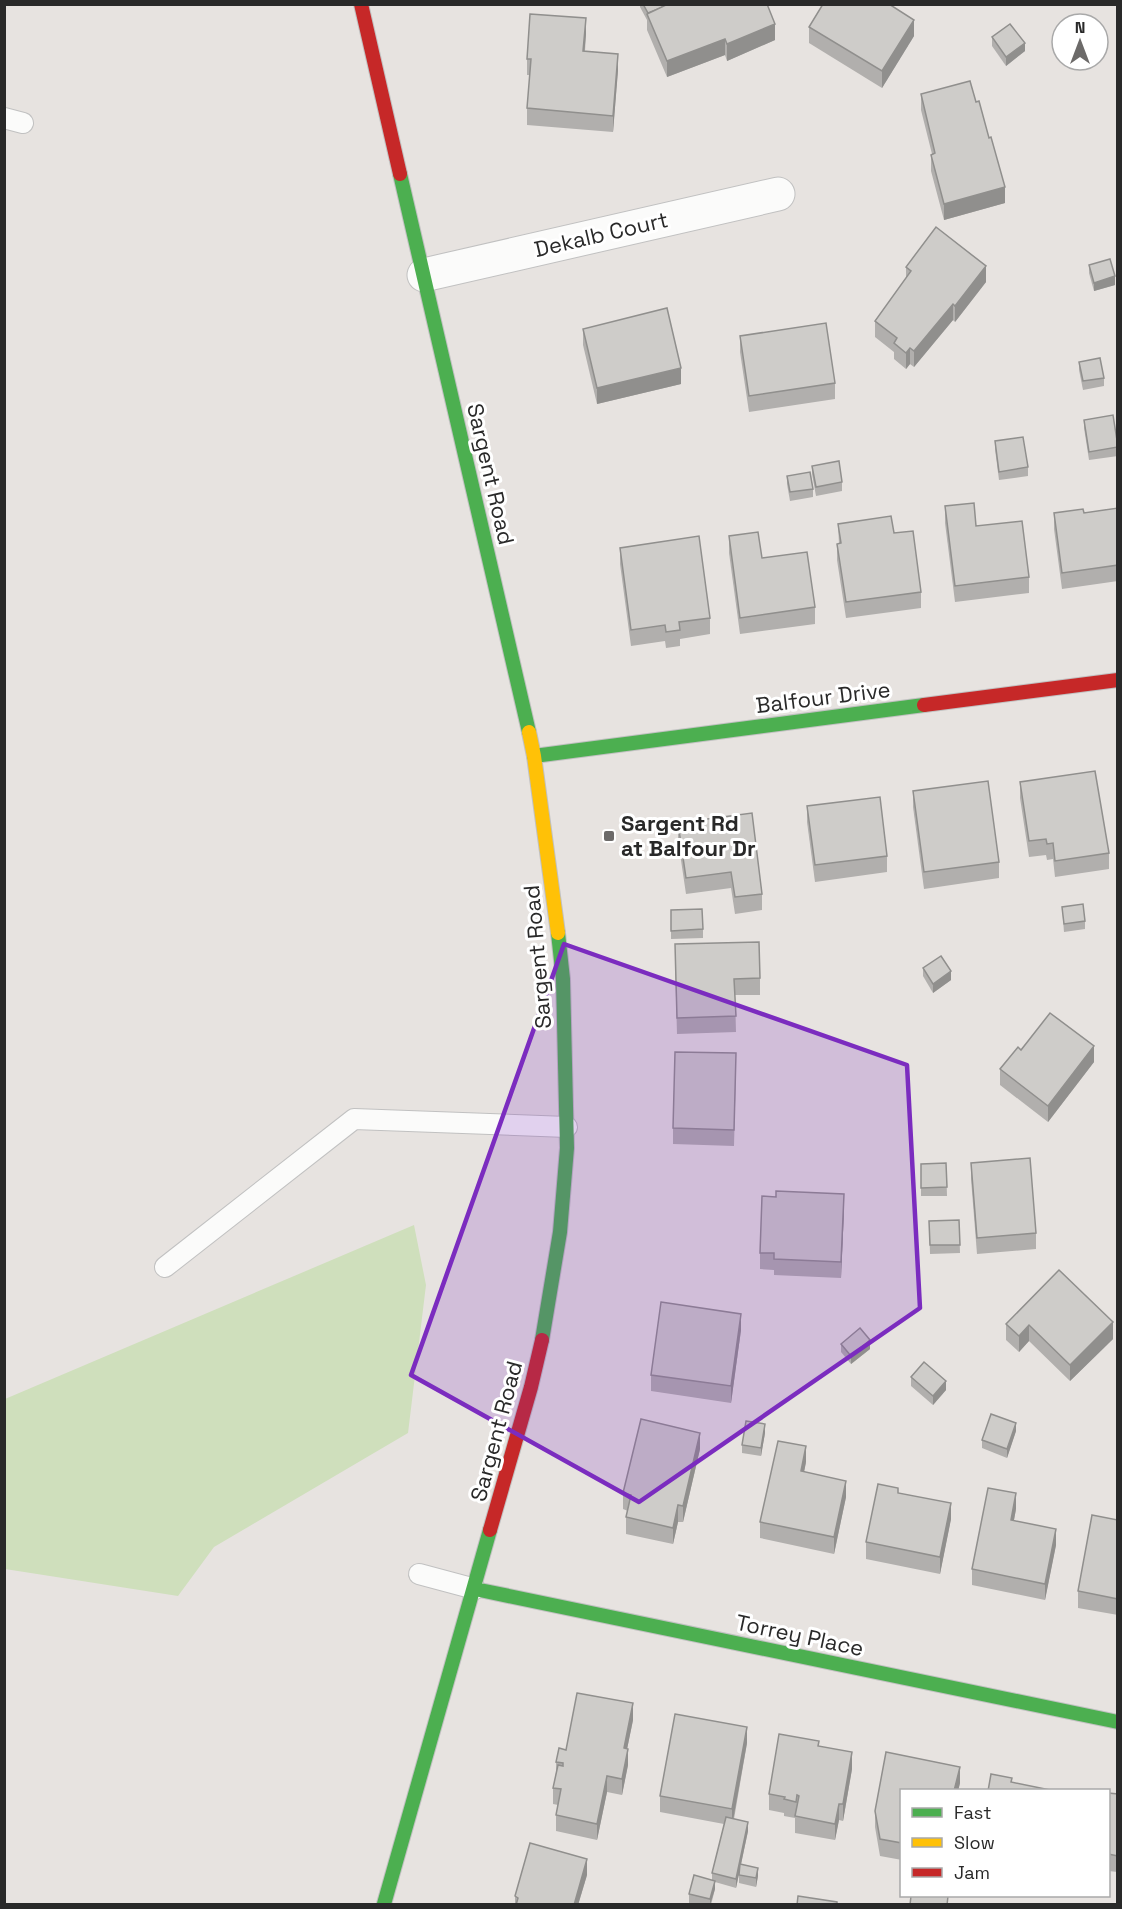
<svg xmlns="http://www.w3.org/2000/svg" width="1122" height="1909" viewBox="0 0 1122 1909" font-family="'Space Grotesk',sans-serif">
	<rect width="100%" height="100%" fill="#e7e3e0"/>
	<path fill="#cfdfbc" d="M414,1225L426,1285L408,1433L214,1547L178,1596L5,1569V1399Z"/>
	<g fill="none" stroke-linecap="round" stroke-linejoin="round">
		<defs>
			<g id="lane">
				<path d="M4,118L23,123"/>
				<path d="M165,1267L354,1119L567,1127"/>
				<path d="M419,1574L475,1589"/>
			</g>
			<path id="street" d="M424,275L778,194"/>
			<g id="fast">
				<path d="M400,174L529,732"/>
				<path d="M534,756L924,705"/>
				<path d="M542,1340L560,1232L567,1148L563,979L558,933"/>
				<path d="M475,1589L1118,1722"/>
				<path d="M384,1904L490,1530"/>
			</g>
			<path id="slow" d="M529,732L534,756L558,933"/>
			<g id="jam">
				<path d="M361,4L400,174"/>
				<path d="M924,705L1118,680"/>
				<path d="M490,1530L531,1387L542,1340"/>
			</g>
		</defs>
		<use href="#lane" stroke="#c1c1c1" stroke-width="22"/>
		<use href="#street" stroke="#c1c1c1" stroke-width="35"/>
		<use href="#fast" stroke="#c1c1c1" stroke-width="16"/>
		<use href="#slow" stroke="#c1c1c1" stroke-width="16"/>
		<use href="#jam" stroke="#c1c1c1" stroke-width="16"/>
		<use href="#lane" stroke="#fbfbfa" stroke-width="20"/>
		<use href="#street" stroke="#fbfbfa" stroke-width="33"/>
		<use href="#fast" stroke="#4caf50" stroke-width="14"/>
		<use href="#slow" stroke="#ffc107" stroke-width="14"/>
		<use href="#jam" stroke="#c62828" stroke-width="14"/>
	</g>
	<g fill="#b1afad">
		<path d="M640,4H767L775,40L727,61L725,55L667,77L647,30V20L640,7Z"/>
		<path d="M809,27L914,36L882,88L809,43Z"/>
		<path d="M586,34L585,51L618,70L613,132L527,125V108L530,75H527V59Z"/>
		<path d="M992,37L1025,51L1006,66L992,46Z"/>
		<path d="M921,94L1005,203L944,220L931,171V155L932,154L921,110Z"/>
		<path d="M1089,265L1115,285L1094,291L1089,273Z"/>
		<path d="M906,267L986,282L955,322L953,320L914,367L910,364L906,369L894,359V352L875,337V321L906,279Z"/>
		<path d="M583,329L681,384L597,404L583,345Z"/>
		<path d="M740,336L835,383V399L749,412L740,352Z"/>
		<path d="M1079,362L1104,378V386L1083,390L1079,370Z"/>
		<path d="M1084,420L1118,443V456L1089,460L1084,428Z"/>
		<path d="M995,441L1028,467V476L999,480L995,449Z"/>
		<path d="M812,466L842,482V491L816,496L812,474Z"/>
		<path d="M787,476L813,489V497L790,501L787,484Z"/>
		<path d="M945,506L976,526L1029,577V593L955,602L945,523Z"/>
		<path d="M1118,508V581L1062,589L1054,529V513H1084Z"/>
		<path d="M838,524L894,533L921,592V608L846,618L837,560V544H839Z"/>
		<path d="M729,536L762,558L815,607V624L740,634L729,553Z"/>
		<path d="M620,548L710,618V634L680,639V646L666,648L665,641L631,646L620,564Z"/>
		<path d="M1020,782L1109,853V869L1055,877L1053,859L1047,860L1046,855L1029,857L1020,798Z"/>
		<path d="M913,791L999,862V878L924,889L913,807Z"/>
		<path d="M807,806L887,856V872L815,882L807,822Z"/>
		<path d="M678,823L762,894V910L735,914L731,888L686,894L678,840Z"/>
		<path d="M1062,907L1085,921V929L1064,932Z"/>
		<path d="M671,910L703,929V938L671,939Z"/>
		<path d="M675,961L760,978V995H735L736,1032L677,1034Z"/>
		<path d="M923,968L951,980L933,993L923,976Z"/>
		<path d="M1021,1050L1094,1062L1048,1122L1000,1085V1069Z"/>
		<path d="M736,1069L734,1146L673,1144V1128Z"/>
		<path d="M946,1163L947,1196H921V1164Z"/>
		<path d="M971,1163L1036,1233V1249L977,1254L971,1179Z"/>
		<path d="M844,1210L841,1278L774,1275V1270L760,1269V1253Z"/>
		<path d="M959,1220L960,1253L930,1254L929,1221Z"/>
		<path d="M1059,1270L1113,1339L1070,1381L1029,1341L1019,1352L1006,1340V1324Z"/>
		<path d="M741,1330L731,1403L651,1391V1375Z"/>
		<path d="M841,1344L870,1349L851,1364L841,1352Z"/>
		<path d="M911,1377L946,1390L933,1405L911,1386Z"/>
		<path d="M1016,1431L1007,1458L982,1448V1440Z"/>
		<path d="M765,1433L761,1456L742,1453V1445Z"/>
		<path d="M700,1449L683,1522H678L673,1544L626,1534V1517L628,1511L623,1509V1493Z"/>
		<path d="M806,1462L804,1472L846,1497L834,1554L760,1538V1522Z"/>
		<path d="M898,1493L951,1519L940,1574L866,1559V1542Z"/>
		<path d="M1016,1509L1014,1520L1056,1545L1045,1600L972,1585V1569Z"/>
		<path d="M1118,1520V1615L1078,1608V1591Z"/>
		<path d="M633,1720L627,1749L628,1765L622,1795L607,1792L597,1840L556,1831V1815L558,1805L553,1804V1788L556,1773V1762L566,1750Z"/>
		<path d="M747,1743L734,1819L748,1831L741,1864L758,1876L756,1887L739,1883V1874L736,1888L715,1882V1889L711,1905H697L689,1903V1894L712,1880V1873L724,1824L660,1812V1796Z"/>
		<path d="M819,1746L852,1769L843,1821L839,1820L835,1840L795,1833V1818L784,1816V1813L769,1810V1794Z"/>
		<path d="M886,1752L960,1767V1783L958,1791H902V1860L880,1856L875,1827V1811Z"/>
		<path d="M1108,1793L1118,1794V1872L1108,1871Z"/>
		<path d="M587,1875L578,1905H515V1896Z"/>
	</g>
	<g fill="#908f8d">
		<path d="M586,18V34L583,67V51Z"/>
		<path d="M914,20V36L882,88V71Z"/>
		<path d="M775,24V40L727,61V44Z"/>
		<path d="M725,39V55L667,77V61Z"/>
		<path d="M1025,43V51L1006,66V57Z"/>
		<path d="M618,54V70L613,132V116Z"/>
		<path d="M1005,187V203L944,220V204Z"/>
		<path d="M986,266V282L955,322V306Z"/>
		<path d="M1115,276V285L1094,291V283Z"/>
		<path d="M953,304V320L914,367V351Z"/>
		<path d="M910,348V364L906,369V353Z"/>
		<path d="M681,368V384L597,404V388Z"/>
		<path d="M951,971V980L933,993V984Z"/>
		<path d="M1094,1046V1062L1048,1122V1106Z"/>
		<path d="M844,1194V1210L841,1278V1262Z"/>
		<path d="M741,1314V1330L731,1403V1386Z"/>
		<path d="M1113,1322V1339L1070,1381V1365Z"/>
		<path d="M1029,1325V1341L1019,1352V1336Z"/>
		<path d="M870,1340V1349L851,1364V1356Z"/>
		<path d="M946,1381V1390L933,1405V1396Z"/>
		<path d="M1016,1423V1431L1007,1458V1449Z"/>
		<path d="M765,1424V1433L761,1456V1448Z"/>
		<path d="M700,1433V1449L683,1522V1506Z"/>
		<path d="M806,1446V1462L801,1487V1471Z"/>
		<path d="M846,1481V1497L834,1554V1537Z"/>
		<path d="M1016,1493V1509L1011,1536V1520Z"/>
		<path d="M951,1503V1519L940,1574V1557Z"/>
		<path d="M678,1505V1522L673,1544V1528Z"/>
		<path d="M1056,1529V1545L1045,1600V1584Z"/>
		<path d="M633,1703V1720L624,1764V1748Z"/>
		<path d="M747,1727V1743L732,1826V1809Z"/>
		<path d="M628,1749V1765L622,1795V1779Z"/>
		<path d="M852,1752V1769L843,1821V1804Z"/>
		<path d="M960,1767V1783L958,1791H954Z"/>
		<path d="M607,1776V1792L597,1840V1824Z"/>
		<path d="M839,1804V1820L835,1840V1824Z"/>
		<path d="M748,1822V1831L736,1888V1879Z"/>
		<path d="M587,1859V1875L578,1905H574Z"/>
		<path d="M758,1868V1876L756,1887V1878Z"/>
		<path d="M715,1881V1889L710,1905V1899Z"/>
	</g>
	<g fill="#ceccc9" stroke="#908f8d" stroke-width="1.5">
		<path d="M643,4H661L663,7L648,13Z"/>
		<path d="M668,4H767L775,24L727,44L725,39L667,61L647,14Z"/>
		<path d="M823,4H889L914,20L882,71L809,27Z"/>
		<path d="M530,14L586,18L583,51L618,54L613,116L527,108L531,59H527Z"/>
		<path d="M1010,24L1025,43L1006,57L992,37Z"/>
		<path d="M970,81L976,102L979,101L989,138L991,137L1005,187L944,204L931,155L935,153L921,94Z"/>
		<path d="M936,227L986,266L955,306L953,304L914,351L910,348L906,353L894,343L897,338L875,321L911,271L906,267Z"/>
		<path d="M1110,259L1115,276L1094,283L1089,265Z"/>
		<path d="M667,308L681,368L597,388L583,329Z"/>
		<path d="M826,323L835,383L749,396L740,336Z"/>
		<path d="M1100,358L1104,378L1083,381L1079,362Z"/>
		<path d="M1113,415L1118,447L1089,452L1084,420Z"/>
		<path d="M1023,437L1028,467L999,472L995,441Z"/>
		<path d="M839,461L842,482L816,487L812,466Z"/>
		<path d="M810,472L813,489L790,492L787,476Z"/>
		<path d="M974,503L976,526L1022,521L1029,577L955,586L945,506Z"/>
		<path d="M1118,508V565L1062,573L1054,513L1083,509L1084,513Z"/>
		<path d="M891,516L894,533L913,531L921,592L846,602L837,544L841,543L838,524Z"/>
		<path d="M758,532L762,558L807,552L815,607L740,618L729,536Z"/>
		<path d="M699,536L710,618L679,622L680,630L666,632L665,625L631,630L620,548Z"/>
		<path d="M1095,771L1109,853L1055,861L1053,843L1047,844L1046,839L1029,841L1020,782Z"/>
		<path d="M988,781L999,862L924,872L913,791Z"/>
		<path d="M880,797L887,856L815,865L807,806Z"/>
		<path d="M752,813L762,894L735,897L731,872L686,878L678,823Z"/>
		<path d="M1083,904L1085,921L1064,924L1062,907Z"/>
		<path d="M702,909L703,929L671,931V910Z"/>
		<path d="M759,942L760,978L734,979L736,1016L677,1018L675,944Z"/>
		<path d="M941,956L951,971L933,984L923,968Z"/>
		<path d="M1050,1013L1094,1046L1048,1106L1000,1069L1018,1047L1021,1050Z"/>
		<path d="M675,1052L736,1053L734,1130L673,1128Z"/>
		<path d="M1030,1158L1036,1233L977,1238L971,1163Z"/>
		<path d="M946,1163L947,1187L921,1188V1164Z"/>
		<path d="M776,1191L844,1194L841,1262L774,1259V1253H760L762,1196L776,1197Z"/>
		<path d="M959,1220L960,1245H930L929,1221Z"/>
		<path d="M1059,1270L1113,1322L1070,1365L1029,1325L1019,1336L1006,1324Z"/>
		<path d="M661,1302L741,1314L731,1386L651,1375Z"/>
		<path d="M860,1328L870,1340L851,1356L841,1344Z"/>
		<path d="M924,1362L946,1381L933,1396L911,1377Z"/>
		<path d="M991,1414L1016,1423L1007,1449L982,1440Z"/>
		<path d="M641,1419L700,1433L683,1506L678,1505L673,1528L626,1517L631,1495L623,1493Z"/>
		<path d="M746,1421L765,1424L761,1448L742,1445Z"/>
		<path d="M778,1441L806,1446L801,1471L846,1481L834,1537L760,1522Z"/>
		<path d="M878,1484L898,1488V1493L951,1503L940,1557L866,1542Z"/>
		<path d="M988,1488L1016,1493L1011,1520L1056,1529L1045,1584L972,1569Z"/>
		<path d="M1092,1515L1118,1520V1599L1078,1591Z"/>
		<path d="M577,1693L633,1703L624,1748L628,1749L622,1779L607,1776L597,1824L556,1815L561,1789L553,1788L558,1765L563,1766V1763L556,1762L559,1748L566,1750Z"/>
		<path d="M675,1714L747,1727L732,1809L660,1796Z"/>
		<path d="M779,1734L819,1741L818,1746L852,1752L843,1804H839L835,1824L795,1816L799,1796L797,1795L796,1802L784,1799L785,1797L769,1794Z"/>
		<path d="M886,1752L960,1767L954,1791H902V1843L880,1839L875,1811Z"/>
		<path d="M991,1774L1012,1778L1011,1782L1055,1791H988Z"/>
		<path d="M1108,1793L1118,1794V1856L1108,1854Z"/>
		<path d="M726,1817L748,1822L736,1879L712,1873Z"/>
		<path d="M530,1843L587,1859L574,1905H516L518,1898L515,1896Z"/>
		<path d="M740,1864L758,1868L756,1878L739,1875Z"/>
		<path d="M694,1875L715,1881L710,1899L689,1894Z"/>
		<path d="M798,1896L837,1902V1905H797Z"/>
		<path d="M911,1896H948L947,1905H910Z"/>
	</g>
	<path fill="#7b2cbf" fill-opacity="0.2" stroke="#7b2cbf" stroke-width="4.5" stroke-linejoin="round" d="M564,944L907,1065L920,1308L639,1502L411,1375Z"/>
	<rect fill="#6c6a69" stroke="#fff" stroke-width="2" x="603" y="830" width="12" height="12" rx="3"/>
	<g text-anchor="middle" stroke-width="6" stroke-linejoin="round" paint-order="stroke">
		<g font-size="22" fill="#292929" stroke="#fff">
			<text transform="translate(601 234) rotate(-13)" y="8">Dekalb Court</text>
			<text transform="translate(491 474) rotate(77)" y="8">Sargent Road</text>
			<text transform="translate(823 697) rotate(-7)" y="8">Balfour Drive</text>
			<text transform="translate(537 957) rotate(-95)" y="8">Sargent Road</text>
			<text transform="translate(496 1431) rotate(-75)" y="8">Sargent Road</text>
			<text transform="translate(800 1635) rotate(12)" y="8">Torrey Place</text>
		</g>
		<g font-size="22" font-weight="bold" fill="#292929" stroke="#fff" text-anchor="start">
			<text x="621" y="831">Sargent Rd<tspan x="621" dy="25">at Balfour Dr</tspan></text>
		</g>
	</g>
	<rect width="1122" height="1909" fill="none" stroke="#292929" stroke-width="12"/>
	<rect x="900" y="1789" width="210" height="108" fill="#ffffff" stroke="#a9a9a9" stroke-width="1.5"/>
	<rect x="912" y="1808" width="30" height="9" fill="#4caf50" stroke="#a9a9a9" stroke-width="1.5"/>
	<text x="954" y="1819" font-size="18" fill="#292929">Fast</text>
	<rect x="912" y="1838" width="30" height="9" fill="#ffc107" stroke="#a9a9a9" stroke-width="1.5"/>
	<text x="954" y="1849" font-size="18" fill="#292929">Slow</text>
	<rect x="912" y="1868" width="30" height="9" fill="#c62828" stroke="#a9a9a9" stroke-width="1.5"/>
	<text x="954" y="1879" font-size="18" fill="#292929">Jam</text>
	<g transform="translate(1080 42)"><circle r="28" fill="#ffffff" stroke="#a9a9a9" stroke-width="1.5"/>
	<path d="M0-4.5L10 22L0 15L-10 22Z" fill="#6c6a69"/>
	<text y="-9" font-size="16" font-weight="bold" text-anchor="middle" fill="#292929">N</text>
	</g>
</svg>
